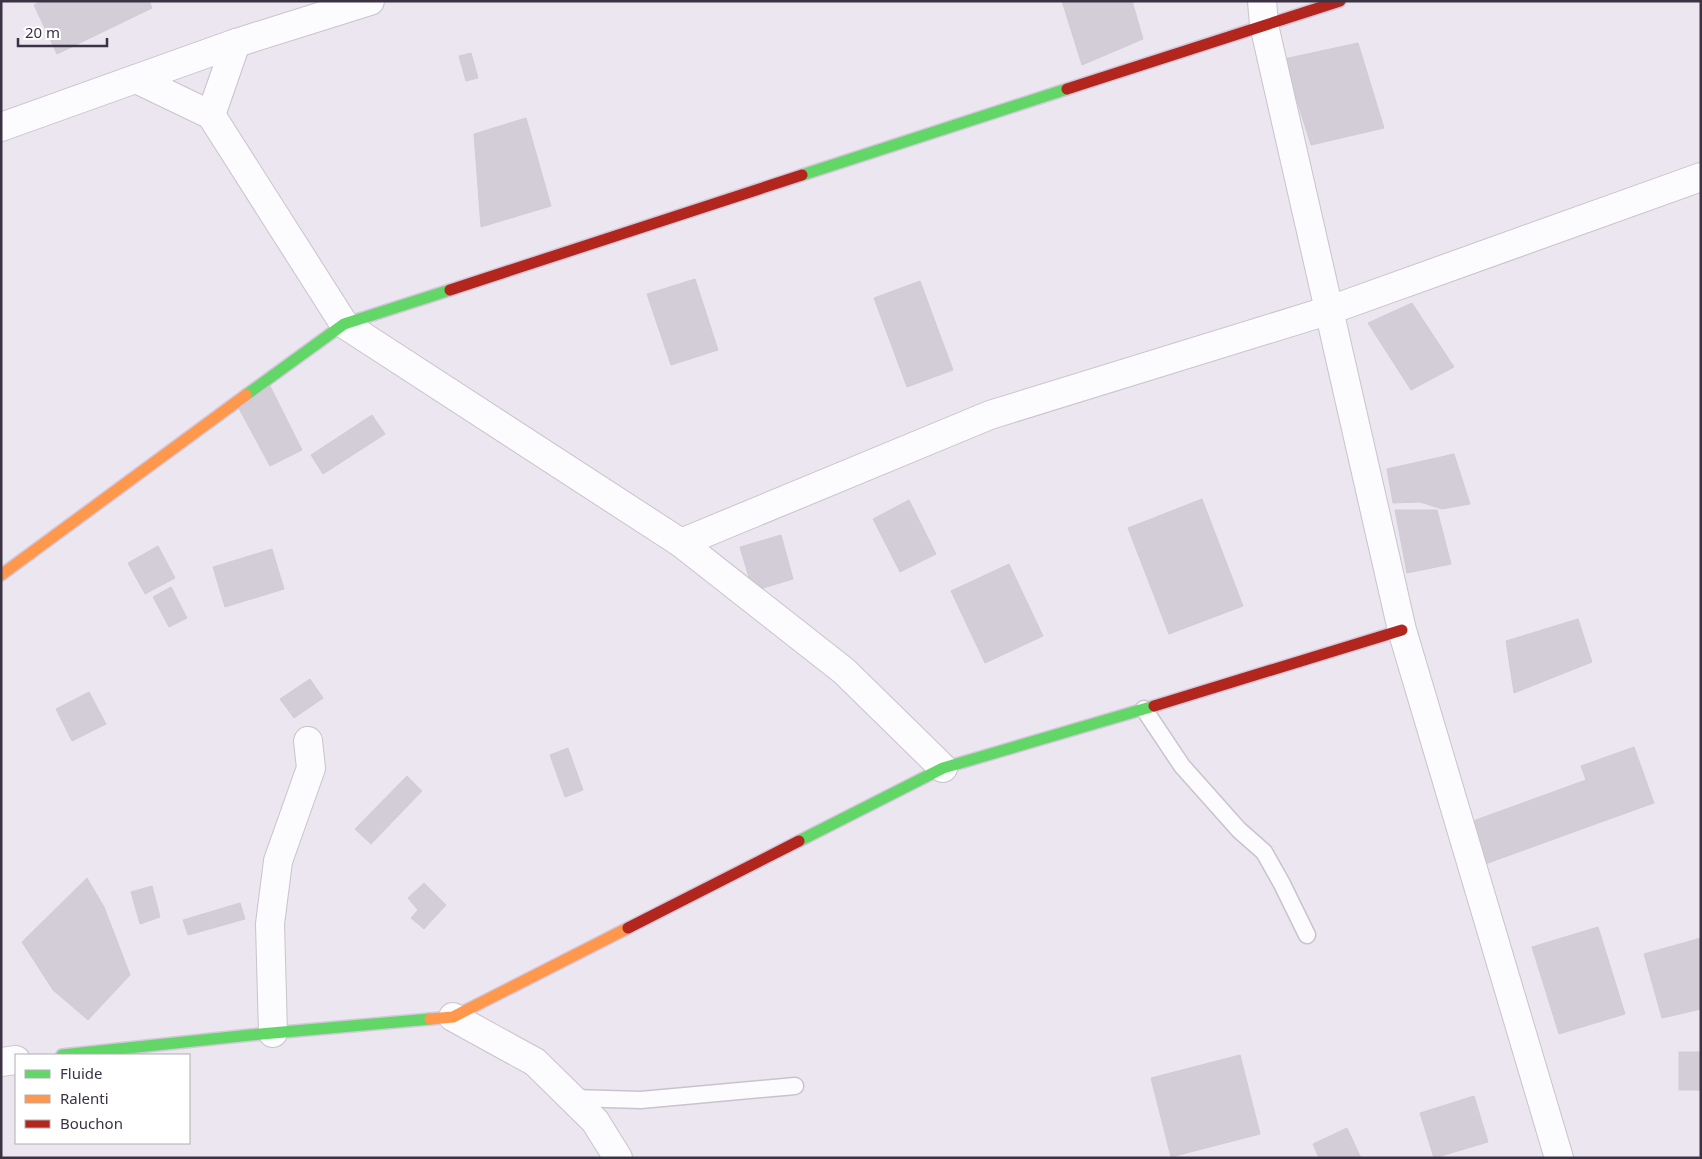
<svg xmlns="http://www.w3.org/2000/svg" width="1702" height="1159" viewBox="0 0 1702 1159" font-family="'Noto Sans',sans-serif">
	<rect width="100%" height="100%" fill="#ebe6ef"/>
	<g fill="#d2cdd7" stroke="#d1ccd7">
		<path d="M42,1H149L152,8L57,54L34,5Z"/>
		<path d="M1062,1H1132L1143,39L1082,65Z"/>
		<path d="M1358,43L1384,128L1311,145L1284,59Z"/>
		<path d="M471,53L478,78L466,81L459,56Z"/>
		<path d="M526,118L551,206L481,227L474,134Z"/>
		<path d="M695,279L718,350L671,365L647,294Z"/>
		<path d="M920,281L953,370L907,387L874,298Z"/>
		<path d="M1412,303L1454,367L1411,390L1368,323Z"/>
		<path d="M270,386L302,450L270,466L236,403Z"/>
		<path d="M372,415L385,434L323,474L311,455Z"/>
		<path d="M1454,454L1470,504L1442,509L1420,502L1393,503L1387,469Z"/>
		<path d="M1202,499L1243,606L1169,634L1128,528Z"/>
		<path d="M909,500L936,554L900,572L873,519Z"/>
		<path d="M1395,510H1437L1451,564L1407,573Z"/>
		<path d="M781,535L793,579L753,591L740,547Z"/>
		<path d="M158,546L175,578L145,594L128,563Z"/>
		<path d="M272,549L284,589L225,607L213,567Z"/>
		<path d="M1009,564L1043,636L985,663L951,591Z"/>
		<path d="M171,587L187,618L169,627L153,597Z"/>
		<path d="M1578,619L1592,662L1514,693L1506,641Z"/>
		<path d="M310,679L323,698L294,718L280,699Z"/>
		<path d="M89,692L106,724L72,741L56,709Z"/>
		<path d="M1634,747L1654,803L1601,822L1581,766Z"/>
		<path d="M568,748L583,790L565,797L550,755Z"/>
		<path d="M407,776L422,791L371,844L355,829Z"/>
		<path d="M1586,780L1601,822L1477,867L1462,825Z"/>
		<path d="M87,878L104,907L130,975L88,1020L53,990L22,942Z"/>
		<path d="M424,883L446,905L424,929L411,918L418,910L408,898Z"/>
		<path d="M152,886L160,917L140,924L131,892Z"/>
		<path d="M240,903L245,919L188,935L183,920Z"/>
		<path d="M1598,927L1625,1014L1559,1034L1532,947Z"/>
		<path d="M1701,938V1009L1662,1018L1644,954Z"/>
		<rect x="1679" y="1052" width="22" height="38"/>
		<path d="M1240,1055L1260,1134L1171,1157L1151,1078Z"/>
		<path d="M1474,1096L1488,1142L1434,1158L1420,1113Z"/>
		<path d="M1347,1128L1361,1158H1319L1313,1144Z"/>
	</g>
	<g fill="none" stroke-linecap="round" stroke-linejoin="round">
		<defs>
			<g id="lane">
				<path d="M1144,709L1182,766L1239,830L1264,852L1282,884L1307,935"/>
				<path d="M572,1098L641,1100L795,1086"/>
			</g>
			<g id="street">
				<path d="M1262,1L1264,25L1402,630L1559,1158"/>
				<path d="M136,79L211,115L344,324L681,543L844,671L943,768"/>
				<path d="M211,115L236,43"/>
				<path d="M1,127L236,43L370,1"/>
				<path d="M681,543L990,415L1330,310L1701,177"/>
				<path d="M453,1017L535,1062L595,1121L618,1158"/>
				<path d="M273,1033L270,924L278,861L311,768L308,741"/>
				<path d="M1,1062L16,1060"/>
			</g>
			<g id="fast">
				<path d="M802,175L1067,89"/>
				<path d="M246,395L344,324L450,290"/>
				<path d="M799,841L943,768L1154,706"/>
				<path d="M62,1055L250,1035L430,1019"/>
			</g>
			<g id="slow">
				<path d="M1,575L246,395"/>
				<path d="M430,1019L453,1017L628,928"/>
			</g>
			<g id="jam">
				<path d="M1067,89L1340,1"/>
				<path d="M450,290L802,175"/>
				<path d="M1154,706L1402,630"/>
				<path d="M628,928L799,841"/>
			</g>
		</defs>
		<use href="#lane" stroke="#c9c3cd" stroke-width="19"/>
		<use href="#street" stroke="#c9c3cd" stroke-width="30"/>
		<use href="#fast" stroke="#d3c7db" stroke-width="14"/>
		<use href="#slow" stroke="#d3c7db" stroke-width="14"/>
		<use href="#jam" stroke="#d3c7db" stroke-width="14"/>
		<use href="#lane" stroke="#fcfbfd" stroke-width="16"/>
		<use href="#street" stroke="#fcfbfd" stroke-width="28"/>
		<use href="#fast" stroke="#63d668" stroke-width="11"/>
		<use href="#slow" stroke="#ff974d" stroke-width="11"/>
		<use href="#jam" stroke="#b3261e" stroke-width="11"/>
	</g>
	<rect width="1702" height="1159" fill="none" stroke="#3b3244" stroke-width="5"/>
	<rect x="15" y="1054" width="175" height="90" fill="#ffffff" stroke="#b1adb4"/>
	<rect x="25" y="1070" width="25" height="8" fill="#63d668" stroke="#b1adb4"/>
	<text x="60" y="1079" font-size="15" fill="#3b3244">Fluide</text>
	<rect x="25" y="1095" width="25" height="8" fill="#ff974d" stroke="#b1adb4"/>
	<text x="60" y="1104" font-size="15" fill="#3b3244">Ralenti</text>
	<rect x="25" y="1120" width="25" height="8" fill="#b3261e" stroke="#b1adb4"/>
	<text x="60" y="1129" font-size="15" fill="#3b3244">Bouchon</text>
	<path d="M18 38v8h89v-8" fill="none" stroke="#3b3244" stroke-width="2.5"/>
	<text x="25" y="38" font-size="15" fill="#3b3244" stroke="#ffffff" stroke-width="4" paint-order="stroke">20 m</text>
</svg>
